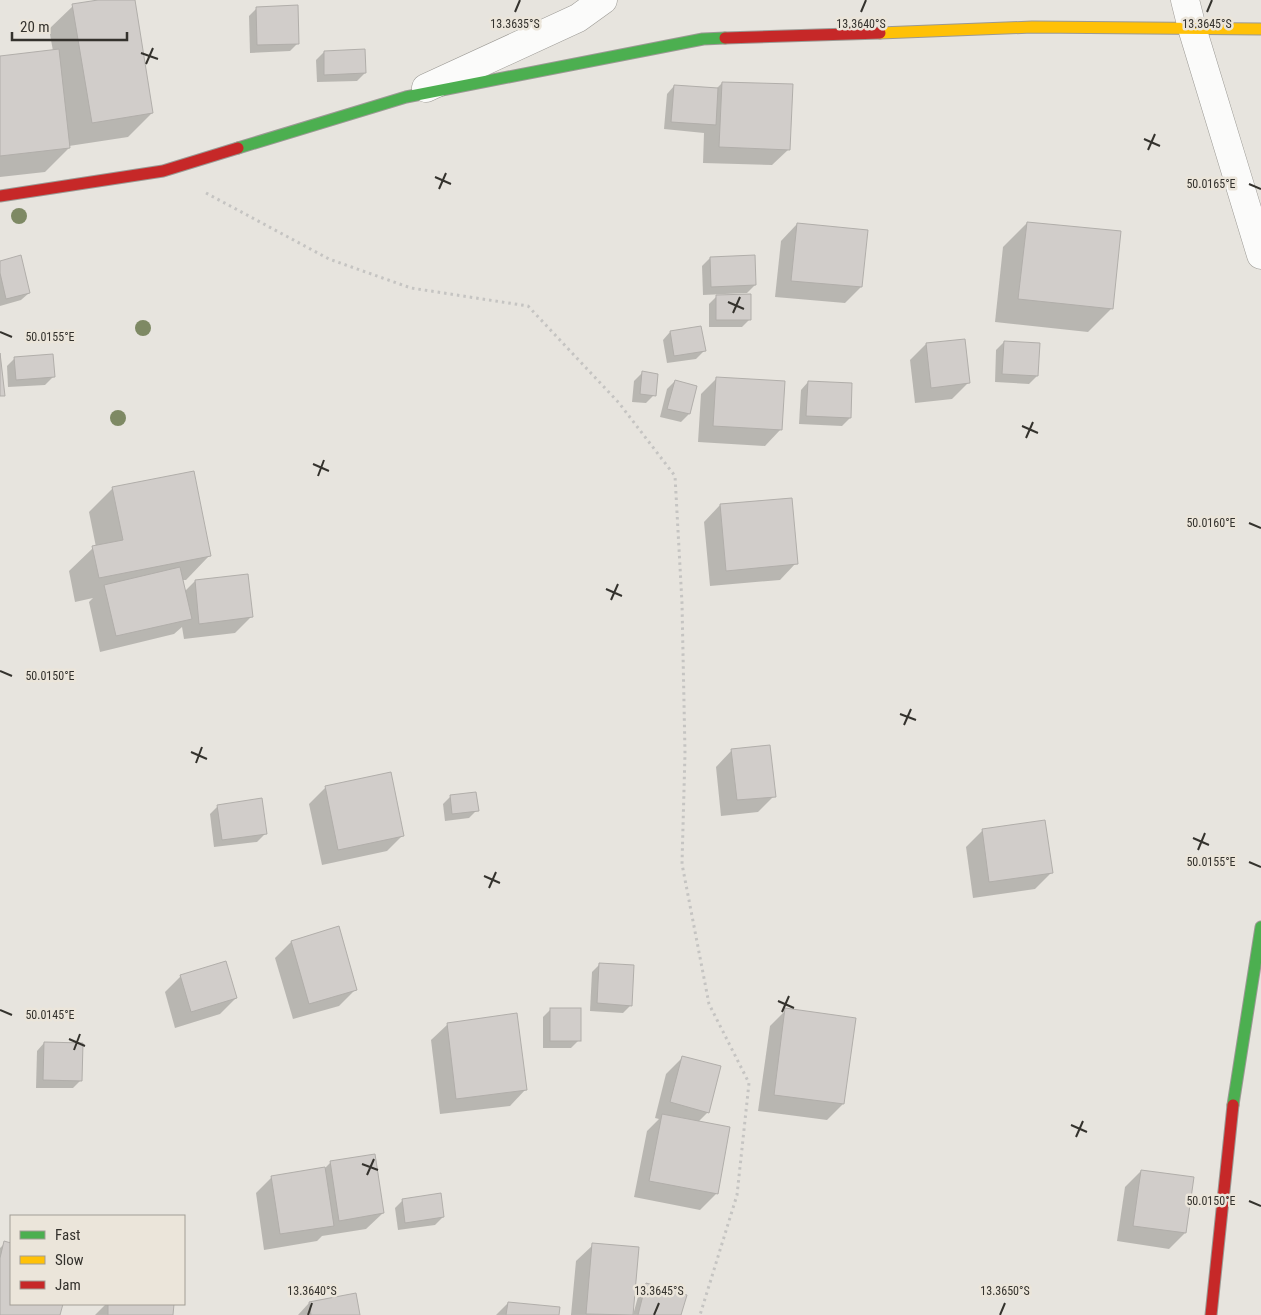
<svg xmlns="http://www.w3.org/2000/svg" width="1261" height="1315" viewBox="0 0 1261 1315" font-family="'Roboto Condensed',sans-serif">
	<rect width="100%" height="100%" fill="#e7e4de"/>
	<g fill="#0003">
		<path d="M105,0H133L152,113L128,137L69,146V148L45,172L0,177V57L53,51L49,29L73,6Z"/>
		<path d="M257,8L298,43L290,51L250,53L249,16Z"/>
		<path d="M324,52L365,73L357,81L317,82L316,60Z"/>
		<path d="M722,83L789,149L772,165L703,163L704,133L664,129L667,94L674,86L716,89Z"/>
		<path d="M1027,223L1112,308L1088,332L995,322L1003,247Z"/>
		<path d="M797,224L861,287L845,303L775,297L781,241Z"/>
		<path d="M710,258L755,285L747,293L703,295L702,266Z"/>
		<path d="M0,262L29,293L21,300L0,306Z"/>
		<path d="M717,296L750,319L742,327H709V304Z"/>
		<path d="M670,332L704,351L696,359L667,363L663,340Z"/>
		<path d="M1004,342L1037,376L1029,384L995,382L996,350Z"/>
		<path d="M926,344L968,383L952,399L915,403L910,360Z"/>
		<path d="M15,358L53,377L45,385L8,387L7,366Z"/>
		<path d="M642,373L654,395L646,403L632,402L634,381Z"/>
		<path d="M717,378L781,429L765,446L698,442L701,394Z"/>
		<path d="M675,381L689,414L681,422L660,417L667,389Z"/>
		<path d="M808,382L850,418L842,426L799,424L801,390Z"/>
		<path d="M113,488L209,556L186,580H182L184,592L195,581L251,617L235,633L184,639L182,627L174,634L100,652L89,602L93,598L75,602L69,571L93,548L96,547L89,512Z"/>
		<path d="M720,505L796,563L780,580L710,586L704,522Z"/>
		<path d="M732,750L774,796L758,812L721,816L716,767Z"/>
		<path d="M326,787L403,835L387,851L322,865L309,804Z"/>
		<path d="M451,796L477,810L469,818L445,821L443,804Z"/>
		<path d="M218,806L265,834L257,842L214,847L210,814Z"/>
		<path d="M983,830L1051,873L1035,889L973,898L966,847Z"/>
		<path d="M291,942L356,989L339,1006L293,1019L275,958Z"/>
		<path d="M600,964L631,1005L623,1013L590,1011L592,972Z"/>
		<path d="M181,976L236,998L220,1014L175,1028L165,992Z"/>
		<path d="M551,1009L579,1040L571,1048H543V1017Z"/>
		<path d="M786,1010L843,1104L827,1120L758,1111L770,1026Z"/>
		<path d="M448,1024L526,1089L510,1106L440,1114L431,1040Z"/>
		<path d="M44,1043L81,1080L73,1088H36L37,1051Z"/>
		<path d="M682,1058L708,1112L698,1122L716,1194L700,1210L634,1197L647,1131L659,1119L655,1118L666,1074Z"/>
		<path d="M331,1162L383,1213L366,1229L322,1236L317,1241L264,1250L256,1193L272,1177L325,1168Z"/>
		<path d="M1141,1171L1185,1233L1169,1249L1117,1241L1125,1187Z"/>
		<path d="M403,1200L443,1217L435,1225L398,1230L395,1208Z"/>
		<path d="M5,1243L11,1245V1304H62L59,1315H0V1248Z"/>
		<path d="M593,1245L633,1315L639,1293L647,1285L680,1315H571L576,1261Z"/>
		<path d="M309,1303L359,1315H298Z"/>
		<path d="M508,1303L558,1315H496Z"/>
		<path d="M106,1304H172V1315H95Z"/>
	</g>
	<g fill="#d1cdca" stroke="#b1aeaa">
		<path d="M98,0H135L153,113L92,123L72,4Z"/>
		<path d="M298,5L299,44L257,45L256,7Z"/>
		<path d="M59,49L70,148L0,156V56Z"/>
		<path d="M365,49L366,73L324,75V51Z"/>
		<path d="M722,82L793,84L790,150L719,147Z"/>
		<path d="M674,85L718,88L716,125L671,122Z"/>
		<path d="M1027,222L1121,231L1113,309L1018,299Z"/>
		<path d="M797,223L868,230L862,287L791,281Z"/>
		<path d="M21,255L30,293L6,299L0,273V261Z"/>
		<path d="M755,255L756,285L711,287L710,257Z"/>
		<path d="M751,294V320H716V295Z"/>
		<path d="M701,326L706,351L674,356L670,331Z"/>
		<path d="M965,339L970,383L931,388L926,343Z"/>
		<path d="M1004,341L1040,343L1038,376L1002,374Z"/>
		<path d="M0,353L5,396H0Z"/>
		<path d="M53,354L55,377L16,380L14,357Z"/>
		<path d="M642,371L658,374L656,396L640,394Z"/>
		<path d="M716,377L785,381L782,430L713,426Z"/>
		<path d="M675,380L697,386L690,414L667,409Z"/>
		<path d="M808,381L852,383L851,418L806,416Z"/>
		<path d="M194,471L211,556L99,578L92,546L123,540L112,487Z"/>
		<path d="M792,498L798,564L726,571L720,504Z"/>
		<path d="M180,567L192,619L116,636L104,585Z"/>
		<path d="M248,574L253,617L199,624L195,580Z"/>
		<path d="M770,745L776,797L737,800L731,749Z"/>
		<path d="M391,772L404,836L338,850L325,786Z"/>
		<path d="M476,792L479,811L452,814L450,795Z"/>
		<path d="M262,798L267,834L222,840L217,805Z"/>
		<path d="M1045,820L1053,873L989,882L982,829Z"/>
		<path d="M339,926L357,990L309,1004L291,941Z"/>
		<path d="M226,961L237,998L191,1012L180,975Z"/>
		<path d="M599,963L634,965L632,1006L597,1003Z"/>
		<rect x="550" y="1008" width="31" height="33"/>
		<path d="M785,1008L856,1018L844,1104L774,1095Z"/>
		<path d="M517,1013L527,1090L456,1099L447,1023Z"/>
		<path d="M44,1042L83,1043L82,1081L43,1080Z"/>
		<path d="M682,1056L721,1066L709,1113L670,1102Z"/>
		<path d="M662,1114L730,1127L718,1194L649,1181Z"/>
		<path d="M375,1154L384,1213L339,1221L330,1161Z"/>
		<path d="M325,1167L334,1226L280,1234L271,1176Z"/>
		<path d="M1141,1170L1194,1177L1186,1233L1133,1226Z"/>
		<path d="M441,1193L444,1217L405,1223L402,1199Z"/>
		<path d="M4,1241L11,1243V1304H63L60,1315H0V1258Z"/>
		<path d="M592,1243L639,1247L633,1315L586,1314Z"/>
		<path d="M646,1283L687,1295L681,1315H638Z"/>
		<path d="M356,1293L360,1315H311L309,1302Z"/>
		<path d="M508,1302L560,1307L559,1315H506Z"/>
		<path d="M108,1304H174L173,1315H108Z"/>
	</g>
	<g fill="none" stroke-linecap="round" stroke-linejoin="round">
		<defs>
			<g id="street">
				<path d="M1185,0L1192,28L1261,255"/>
				<path d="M426,88L578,18L603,0"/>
			</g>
			<g id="fast">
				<path d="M238,148L406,97L703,39L725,38"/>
				<path d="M1233,1105L1261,927"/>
			</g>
			<path id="slow" d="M880,33L1032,27L1261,29"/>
			<g id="jam">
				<path d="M725,38L880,33"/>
				<path d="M0,196L163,171L238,148"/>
				<path d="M1211,1315L1233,1105"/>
			</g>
		</defs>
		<use href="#street" stroke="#9b9994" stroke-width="29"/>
		<use href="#fast" stroke="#9b9994" stroke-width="13"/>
		<use href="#slow" stroke="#9b9994" stroke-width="13"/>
		<use href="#jam" stroke="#9b9994" stroke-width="13"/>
		<path stroke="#c5c4c2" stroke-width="3" stroke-dasharray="2.5 4" stroke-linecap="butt" d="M206,193L329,259L411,288L528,306L619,403L675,476L682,603L685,753L682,864L709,1004L749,1083L737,1195L700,1315"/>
		<use href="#street" stroke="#fbfbfa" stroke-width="28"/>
		<use href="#fast" stroke="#4caf50" stroke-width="11"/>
		<use href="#slow" stroke="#ffc107" stroke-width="11"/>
		<use href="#jam" stroke="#c62828" stroke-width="11"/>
	</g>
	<g fill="#7e8964">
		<circle cx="19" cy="216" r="8"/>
		<circle cx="143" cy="328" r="8"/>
		<circle cx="118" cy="418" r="8"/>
	</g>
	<path fill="none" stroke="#34322d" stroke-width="2" d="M515,12L520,0M861,12L866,0M1207,12L1212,0M141,53L158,59M146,64L153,48M1144,139L1160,146M1148,150L1155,134M435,177L451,184M1249,184L1261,189M439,189L446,173M728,302L744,309M733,313L740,297M0,332L12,337M1022,426L1038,433M1026,438L1033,422M313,464L329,471M318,476L324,460M1249,523L1261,528M606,589L622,596M611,600L618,584M0,671L12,676M900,714L916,720M904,725L911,709M191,752L207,759M196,763L202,747M1193,838L1209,845M1198,850L1205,833M1249,862L1261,867M484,876L500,883M489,888L496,872M778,1001L794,1008M0,1010L12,1015M782,1012L789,996M69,1039L85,1046M74,1050L80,1034M1071,1125L1087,1132M1076,1137L1083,1121M362,1164L378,1170M367,1175L374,1159M1249,1201L1261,1206M308,1315L312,1303M654,1315L659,1303M1000,1315L1005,1303"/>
	<g font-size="12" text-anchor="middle" fill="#34322d" stroke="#ebe5da" stroke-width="5" stroke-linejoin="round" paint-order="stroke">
		<text x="861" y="28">13.3640°S</text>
		<text x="1207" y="28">13.3645°S</text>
		<text x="515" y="28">13.3635°S</text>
		<text x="1211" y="188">50.0165°E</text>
		<text x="50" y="341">50.0155°E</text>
		<text x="1211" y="527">50.0160°E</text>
		<text x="50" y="680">50.0150°E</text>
		<text x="1211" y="866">50.0155°E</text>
		<text x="50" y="1019">50.0145°E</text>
		<text x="1211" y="1205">50.0150°E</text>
		<text x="312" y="1295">13.3640°S</text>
		<text x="659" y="1295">13.3645°S</text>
		<text x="1005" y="1295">13.3650°S</text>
	</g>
	<rect x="10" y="1215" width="175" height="90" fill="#ebe5da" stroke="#a29d95"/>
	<rect x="20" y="1231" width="25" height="8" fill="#4caf50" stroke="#a29d95"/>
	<text x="55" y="1240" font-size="15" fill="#34322d">Fast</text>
	<rect x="20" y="1256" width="25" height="8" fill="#ffc107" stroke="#a29d95"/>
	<text x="55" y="1265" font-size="15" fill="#34322d">Slow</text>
	<rect x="20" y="1281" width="25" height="8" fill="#c62828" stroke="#a29d95"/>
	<text x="55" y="1290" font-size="15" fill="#34322d">Jam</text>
	<path d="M12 32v8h115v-8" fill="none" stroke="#34322d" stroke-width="2.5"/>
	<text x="20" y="32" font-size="15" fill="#34322d" stroke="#ebe5da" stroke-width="4" paint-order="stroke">20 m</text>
</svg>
